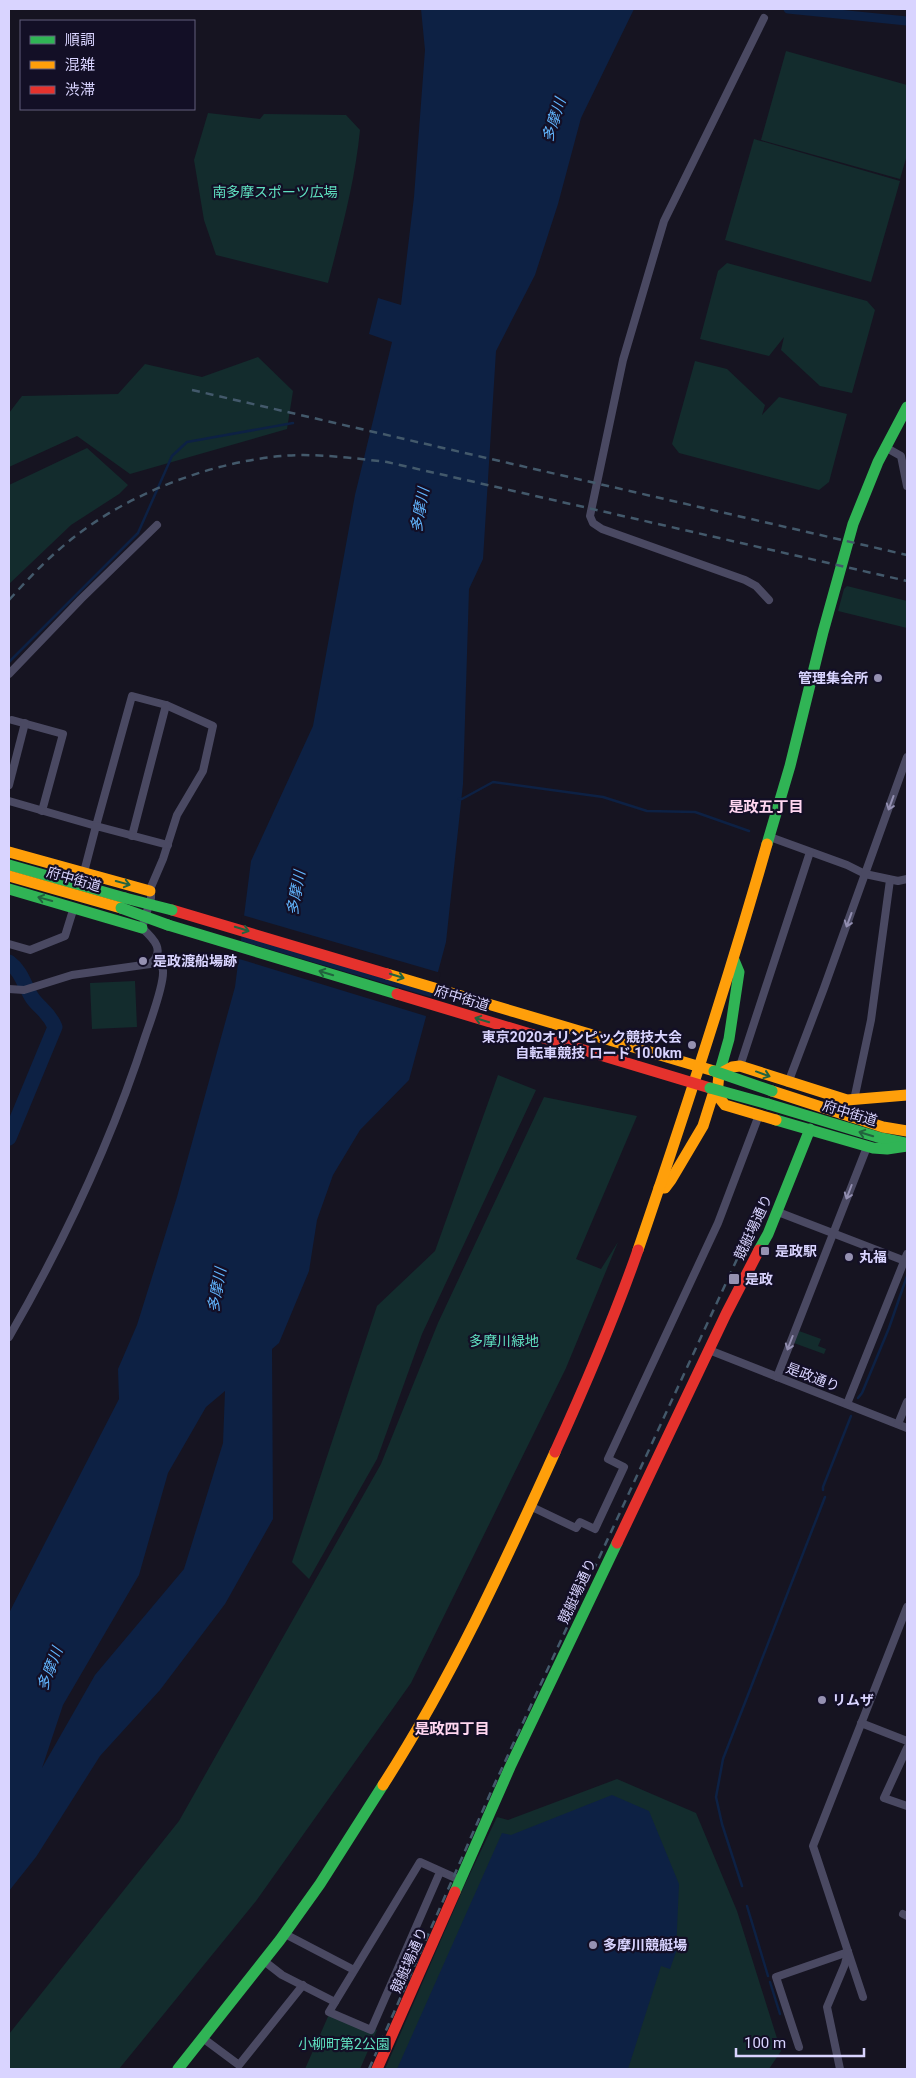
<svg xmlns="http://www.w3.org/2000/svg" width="916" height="2078" viewBox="0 0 916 2078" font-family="Roboto,'Noto Sans JP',sans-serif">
	<rect width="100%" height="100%" fill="#161421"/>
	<g fill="#132c2d">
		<path d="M786,51L907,85V155L900,179L761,140Z"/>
		<path d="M208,113L260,119L264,114L346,115L360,130C355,182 341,232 328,283L216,255L204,220L194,160Z"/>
		<path d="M754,139L900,181L871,282L725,240Z"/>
		<path d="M727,263L867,301L875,310L852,393L820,386L781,350L784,337L769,356L700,339L718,271Z"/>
		<path d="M258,357L293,391L287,429L130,474L77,436L9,467V413L22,396L118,394L145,364L202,377Z"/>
		<path d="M695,361L727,369L765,405L762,415L779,397L847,414L829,482L819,490L679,453L672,444Z"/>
		<path d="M87,448L128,485L119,494L71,525L9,584V485Z"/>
		<path d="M847,586L907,601V628L838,611L844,589Z"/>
		<path d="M135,981L137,1027L92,1029L90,983Z"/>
		<path d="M498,1075L536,1090L422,1334L377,1459L309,1579L292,1562L377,1306L435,1251Z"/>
		<path d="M544,1097L637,1116L576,1259L601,1269L618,1242L566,1368L411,1683L256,1901L119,2069H9V2034L179,1821L381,1464L438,1323Z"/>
		<path d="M799,1331L821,1339L818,1346L826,1349L824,1354L794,1343Z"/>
		<path d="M617,1779L696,1813L737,1911L781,2051L769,2069H385L466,1882L497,1817L508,1820Z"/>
		<path d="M330,2012L377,2030L360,2069H305Z"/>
	</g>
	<g fill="#0d2144" fill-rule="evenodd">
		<path d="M421,9H634L581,118L558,204L535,275L496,351L483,559L469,589L463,784L446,942L409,1080L360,1130L333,1175L317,1220L309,1271L279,1343L272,1349L273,1519L225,1604L160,1690L100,1756L36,1857L9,1891V1613L119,1399L118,1369L137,1325L177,1197L235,987L251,861L313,726L355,495L392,342L369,334L378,298L401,305L414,197L425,50ZM225,1391L223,1443L184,1569L95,1675L42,1768L63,1705L139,1575L168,1473L206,1407Z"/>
		<path d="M612,1795L649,1811L679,1884L676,1952L670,1969L661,1966L628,2069H397L502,1833L511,1835Z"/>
	</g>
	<g fill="#161421">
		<path d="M242,915L441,973L435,994L239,934Z"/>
		<path d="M238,940L434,998L429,1017L236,958Z"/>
	</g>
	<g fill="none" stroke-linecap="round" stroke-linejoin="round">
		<g stroke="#0d2144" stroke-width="2.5">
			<path d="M9,662L138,533L172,456L187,442L293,423"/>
			<path d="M459,799H462L493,782L603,797L647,811L695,812L749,831"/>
			<path d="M858,1398L862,1393L889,1328L907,1276"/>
			<path d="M823,1490V1487L851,1416"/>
			<path d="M742,1886L722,1824L716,1797L723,1759L825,1497"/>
			<path d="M747,1906L768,1976"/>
			<path d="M770,1982L780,2014"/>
		</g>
		<path stroke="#0d2144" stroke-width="9" d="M788,9L907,21"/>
		<path stroke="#0d2144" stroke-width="15" d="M9,962C21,971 24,984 31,996C38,1008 48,1010 55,1027L9,1138"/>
		<g stroke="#4a4962" stroke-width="8">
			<path d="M764,18L664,221L623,360L590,516L593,523L602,529L745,580L756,586L769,600"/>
			<path d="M885,447L901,456L907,486"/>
			<path d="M9,674L81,599L157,525"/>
			<path d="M12,720L63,734L42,811"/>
			<path d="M9,785L25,723"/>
			<path d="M9,801L96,826L132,696L166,705L213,726L203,771L177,815L163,859L151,887V898L142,928C154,939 166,951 150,964L72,975L24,990L9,989"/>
			<path d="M132,836L166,705"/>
			<path d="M770,837L847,865L865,874L898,881L907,879"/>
			<path d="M84,872L96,826L168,845"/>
			<path d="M9,944L30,950L65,936L74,907"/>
			<path d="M740,1066L810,852"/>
			<path d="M788,1083L824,988L907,757"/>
			<path d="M854,1100L871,1020L890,880"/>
			<path d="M778,1212L905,1261"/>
			<path d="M9,1337C65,1240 112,1140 146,1034C151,1020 164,984 163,971C163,967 158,961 157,958"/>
			<path d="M709,1350L907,1428"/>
			<path d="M777,1377L867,1147"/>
			<path d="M847,1404L907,1254"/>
			<path d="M898,1424L907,1402"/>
			<path d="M532,1507L576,1528L580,1522L595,1529L624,1467L608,1459L718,1223L759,1115"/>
			<path d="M861,1723L907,1741"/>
			<path d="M907,1748L884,1798L907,1806"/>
			<path d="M440,1872L371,2030L329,2012L420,1862L460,1880"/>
			<path d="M903,1914L907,1916"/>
			<path d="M285,1934L354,1970"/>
			<path d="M264,1961L282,1975L335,2002"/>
			<path d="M863,1997L813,1846L907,1607"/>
			<path d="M204,2039L239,2065L303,1985"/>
			<path d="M799,2047L776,1977L848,1952"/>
			<path d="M840,2069L827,2007L845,1964L848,1952"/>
		</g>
		<g stroke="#30b455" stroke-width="11">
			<path d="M767,844L790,766L823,632L853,524L878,462L907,407"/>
			<path d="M9,865L125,898"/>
			<path d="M9,889L142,928"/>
			<path d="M168,925L397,994"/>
			<path d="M719,1074L729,1039L739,972L734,960"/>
			<path d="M768,1104L881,1138L905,1143"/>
			<path d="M776,1120L873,1148L887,1149L907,1146"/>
			<path d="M759,1250L768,1234L810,1129"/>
			<path d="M455,1892L510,1767L617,1543"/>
			<path d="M178,2069L280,1940L320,1884L383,1785"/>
		</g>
		<g stroke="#ff9f0a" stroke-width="11">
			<path d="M9,852L150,891"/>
			<path d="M9,876L121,908"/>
			<path d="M387,974L714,1071"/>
			<path d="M772,1091L883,1127L907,1131"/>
			<path d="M776,1120L725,1105L717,1095L719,1074L732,1067L740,1066L847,1100L907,1095"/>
			<path d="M659,1188H665L671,1180L703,1126L715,1088"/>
			<path d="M638,1250C684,1116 728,981 767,844"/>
			<path d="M383,1785C450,1681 504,1565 555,1452"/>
		</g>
		<g stroke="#e5322d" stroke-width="11">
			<path d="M172,910L387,974"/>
			<path d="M397,994L710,1088"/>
			<path d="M555,1452C585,1386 614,1319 638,1250"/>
			<path d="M617,1543L726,1314L759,1250"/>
			<path d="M377,2069L455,1892"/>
		</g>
		<g stroke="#43596b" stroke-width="2.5" stroke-dasharray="8 6" stroke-linecap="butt">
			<path d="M192,390L907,555"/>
			<path d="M9,600C28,579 46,560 68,542C125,495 207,463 281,456C316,453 352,458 387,462L907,581"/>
			<path d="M369,2069L490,1794L744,1244"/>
		</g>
		<g stroke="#30b455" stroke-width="11">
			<path d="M125,898L172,910"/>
			<path d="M121,908L168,925"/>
			<path d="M714,1071L772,1091"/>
			<path d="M710,1088L768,1104"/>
		</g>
	</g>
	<defs><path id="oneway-shaft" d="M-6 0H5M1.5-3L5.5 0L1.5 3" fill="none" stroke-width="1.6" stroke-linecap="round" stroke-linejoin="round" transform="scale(1.25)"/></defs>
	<g stroke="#928eb0">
		<use href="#oneway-shaft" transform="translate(891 803) rotate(110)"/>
		<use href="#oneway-shaft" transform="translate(849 920) rotate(110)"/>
		<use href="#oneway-shaft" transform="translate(849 1192) rotate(111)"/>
		<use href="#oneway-shaft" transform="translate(790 1343) rotate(111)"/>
	</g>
	<g stroke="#22623e">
		<use href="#oneway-shaft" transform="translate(123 883) rotate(15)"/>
		<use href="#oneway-shaft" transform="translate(45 899) rotate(-165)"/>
		<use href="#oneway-shaft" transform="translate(242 929) rotate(17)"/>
		<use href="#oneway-shaft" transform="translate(326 973) rotate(-163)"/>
		<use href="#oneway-shaft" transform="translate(397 976) rotate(17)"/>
		<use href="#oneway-shaft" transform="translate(482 1020) rotate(-163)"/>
		<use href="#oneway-shaft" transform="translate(763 1074) rotate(20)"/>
		<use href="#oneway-shaft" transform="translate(866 1134) rotate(-163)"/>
	</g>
	<g fill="#9591b1" stroke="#130f26" stroke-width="2">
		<circle cx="878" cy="678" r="5"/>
		<circle cx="143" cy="961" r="5"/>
		<circle cx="692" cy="1045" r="5"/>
		<rect x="760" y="1246" width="10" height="10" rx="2.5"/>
		<circle cx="849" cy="1257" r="5"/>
		<rect x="728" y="1273" width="12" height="12" rx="2.5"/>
		<circle cx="822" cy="1700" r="5"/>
		<circle cx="593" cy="1945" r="5"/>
	</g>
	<g text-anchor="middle" stroke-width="4.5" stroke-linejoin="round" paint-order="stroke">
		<g font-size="14" fill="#5fe0c0" stroke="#130f26">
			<text x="275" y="197">南多摩スポーツ広場</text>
			<text x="504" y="1346">多摩川緑地</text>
			<text x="344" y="2049">小柳町第2公園</text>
		</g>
		<g font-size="14" font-weight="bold" fill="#d9d4ff" stroke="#130f26" text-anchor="start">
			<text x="868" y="683" text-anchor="end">管理集会所</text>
			<text x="153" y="966">是政渡船場跡</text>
			<text x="682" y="1042" text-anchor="end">東京2020オリンピック競技大会<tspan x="682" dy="16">自転車競技 ロード 10.0km</tspan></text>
			<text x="775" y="1256">是政駅</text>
			<text x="859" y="1262">丸福</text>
			<text x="745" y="1284">是政</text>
			<text x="832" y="1705">リムザ</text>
			<text x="603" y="1950">多摩川競艇場</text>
		</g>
		<g font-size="14" fill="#d9d4ff" stroke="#130f26">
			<text transform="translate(74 879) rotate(16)" y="5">府中街道</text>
			<text transform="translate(462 998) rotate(17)" y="5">府中街道</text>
			<text transform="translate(850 1113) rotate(17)" y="5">府中街道</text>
			<text transform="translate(753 1227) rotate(-65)" y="5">競艇場通り</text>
			<text transform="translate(813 1377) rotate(21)" y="5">是政通り</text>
			<text transform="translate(577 1591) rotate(-65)" y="5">競艇場通り</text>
			<text transform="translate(409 1960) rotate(-66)" y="5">競艇場通り</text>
		</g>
		<g font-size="15" font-style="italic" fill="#62b6ff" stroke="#130f26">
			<text transform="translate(554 120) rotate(-72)" y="5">多摩川</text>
			<text transform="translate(420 510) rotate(-80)" y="5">多摩川</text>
			<text transform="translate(296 893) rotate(-80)" y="5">多摩川</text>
			<text transform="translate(217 1290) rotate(-80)" y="5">多摩川</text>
			<text transform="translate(50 1669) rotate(-69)" y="5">多摩川</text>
		</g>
		<g font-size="15" font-weight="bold" fill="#ffd6f0" stroke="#130f26">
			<text x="766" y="812">是政五丁目</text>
			<text x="452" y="1734">是政四丁目</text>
		</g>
	</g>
	<rect width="916" height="2078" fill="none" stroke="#d9d4ff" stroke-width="20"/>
	<rect x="20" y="20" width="175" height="90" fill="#130f26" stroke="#625e7d"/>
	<rect x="30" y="36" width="25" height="8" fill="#30b455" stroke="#625e7d"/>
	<text x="65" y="45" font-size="15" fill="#d9d4ff">順調</text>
	<rect x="30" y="61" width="25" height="8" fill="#ff9f0a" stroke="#625e7d"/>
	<text x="65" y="70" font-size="15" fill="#d9d4ff">混雑</text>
	<rect x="30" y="86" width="25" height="8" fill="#e5322d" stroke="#625e7d"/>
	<text x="65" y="95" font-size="15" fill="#d9d4ff">渋滞</text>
	<path d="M736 2048v8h128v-8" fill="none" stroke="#d9d4ff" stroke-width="2.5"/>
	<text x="744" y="2048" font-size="15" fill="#d9d4ff" stroke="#130f26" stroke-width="4" paint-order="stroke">100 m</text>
</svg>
